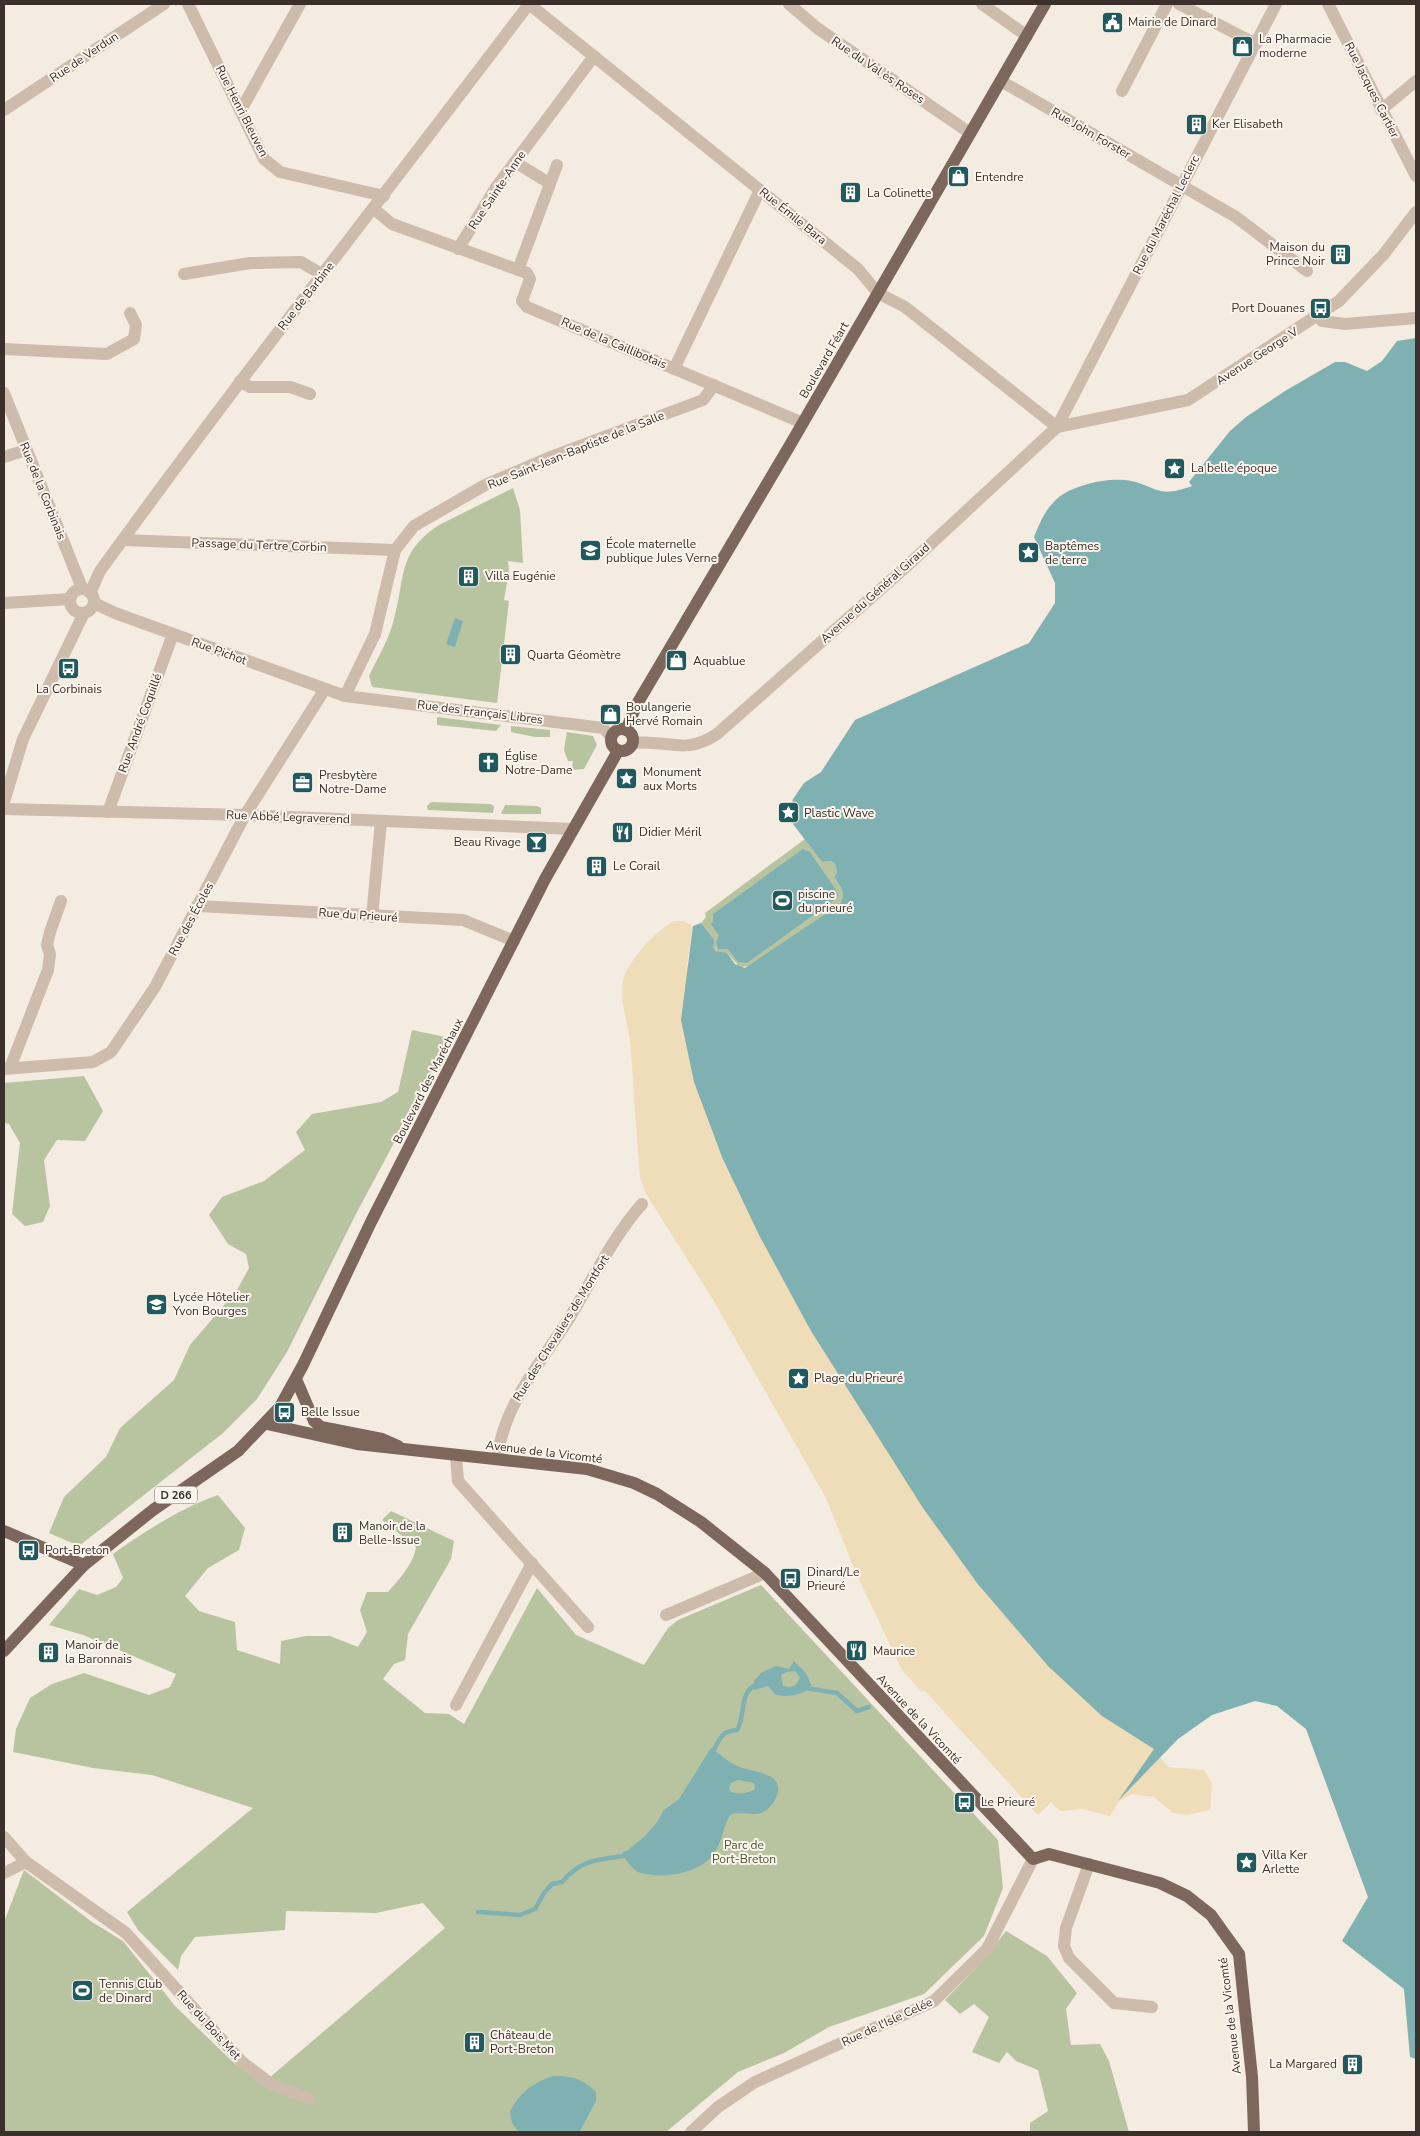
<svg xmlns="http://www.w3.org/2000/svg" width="1420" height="2136" viewBox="0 0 1420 2136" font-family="'Nunito Sans',sans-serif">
	<rect width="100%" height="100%" fill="#f4ebe1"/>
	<g fill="#b8c4a0">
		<path d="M513,488L520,510L523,563L508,561L509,571L504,600L509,601L497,703L372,687L369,676C377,659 388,641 393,623C406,579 396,553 439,525Z"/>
		<path d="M437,717L501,725L496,731L437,725Z"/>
		<path d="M511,726L550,730V737H535L511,732Z"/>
		<path d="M567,732L593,736L597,745L584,769L572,770L573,761H568L564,750Z"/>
		<path d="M431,802L490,804L494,806L493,813L428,810L427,806Z"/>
		<path d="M505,805L537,806L541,808V814H501Z"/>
		<path d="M805,839L822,862L831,861L835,864L837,872L834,877C840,886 847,893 840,904L750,966L740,967L727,953L720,954L713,947V940L701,923L706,917L705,913Z"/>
		<path d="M412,1030L450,1038L356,1214L287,1352L257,1399L223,1433L79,1546L49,1533L64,1497L106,1457L120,1428L174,1380L190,1345L237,1290L249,1268L246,1254L228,1244L209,1215L222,1197L264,1181L305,1150L296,1132L312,1114L381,1102L398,1092Z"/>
		<path d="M84,1076L103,1111L85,1141L57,1140L44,1160L50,1206L43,1222L25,1226L12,1214L20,1143L9,1124L4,1123V1083Z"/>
		<path d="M218,1495L245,1528L239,1550L208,1568L185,1596L199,1611L235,1622L237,1650L280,1664L281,1641L306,1636H330L358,1647L367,1632L360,1610L367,1592H388C399,1580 414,1563 416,1547L382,1520L391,1511L454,1541L451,1559L408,1634L405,1660L394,1664L383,1679L425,1713L449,1714L464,1724L537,1588L576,1635L644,1665L668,1628L678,1620L761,1585L998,1840L1003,1888L984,1936L924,1994L829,2027L784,2053L738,2072L666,2132H4V1922L24,1870L92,1922L123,1941L175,2006L235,2064L262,2084L445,1928L423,1903L376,1913L286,1911L285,1930L195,1937L181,1956L178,1970L138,1930L127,1912L253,1808L152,1775L93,1768L13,1752L16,1729L30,1698L52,1684L84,1673L149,1695L170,1687L176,1674L83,1635L49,1625L79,1589L97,1595L116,1587L123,1578L113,1554C145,1531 181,1508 218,1495Z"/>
		<path d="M1006,1931L1047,1956L1077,1993L1066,2009L1071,2045L1100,2044L1109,2061L1129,2132H1030V2123L1048,2111L1038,2070L1016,2061L1007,2052L999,2063L972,2052L989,2017L974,2004L960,2014L945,2000L978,1966Z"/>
	</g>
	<path fill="#efdcb8" d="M674,921H684L693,926L687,964L1154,1749L1168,1767L1204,1770L1212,1783L1210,1810L1187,1815L1173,1813L1154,1797L1132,1794L1119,1801L1110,1816L1082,1809L1060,1811L1051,1802L1038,1815L924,1690L922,1692L902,1670L856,1573L825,1496L712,1298L646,1194L640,1178C636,1133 634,1087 630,1041C628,1022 619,1001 623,981C628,960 656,931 674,921Z"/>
	<g fill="#7fb0b2" fill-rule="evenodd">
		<path d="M1416,338V2059L1410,2057L1404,1989L1342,1941L1368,1897L1306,1729L1277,1706L1255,1701L1212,1715L1178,1739L1118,1801L1154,1749L1102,1716L1048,1666L977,1583L923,1508L811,1331L759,1235L722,1157L694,1082L681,1020L693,926L701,923L714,940L713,947L716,951L727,953L735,964L745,968L840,904C847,893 840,886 834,877L837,872L835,864L831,861L822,862L793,824L790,811L793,799L804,783L821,772L855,720L1029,643L1055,603V583L1034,537C1039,525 1044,512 1053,503C1066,486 1105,478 1125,480C1156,484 1155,500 1192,486L1189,482L1230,431L1246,417L1285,391L1335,362H1345L1367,371L1382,361L1397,341Z"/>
		<path d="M455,618L463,621L455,647L446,644Z"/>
		<path d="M803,849L810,852L836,890L838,895L834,900L747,963L738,962L728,949H718L716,942L719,936L711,924L713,922V914Z"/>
		<path d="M794,1661L806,1673L812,1687C803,1694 787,1699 775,1694L768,1686L754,1690V1681L761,1673L776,1666L789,1669ZM795,1671L800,1677L796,1685L790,1687L783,1686L781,1675L786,1672Z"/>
		<path d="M711,1748C720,1754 727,1761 737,1766C752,1773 789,1771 775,1800C772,1805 767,1811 761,1813C752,1816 741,1811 730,1815C721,1831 722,1850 706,1862C690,1875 657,1879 638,1872C632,1869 624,1858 622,1852L627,1851L645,1836L658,1821L663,1811L679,1799ZM738,1780L754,1783L755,1789C747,1794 740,1794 731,1792L729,1788L731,1783Z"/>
		<path d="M553,2076C572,2076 583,2079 596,2092V2101L580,2131L519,2132L512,2123L510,2111C521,2092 532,2083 553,2076Z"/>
	</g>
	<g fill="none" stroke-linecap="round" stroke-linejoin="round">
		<g stroke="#7fb0b2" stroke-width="4.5">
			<path d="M806,1688L837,1693L857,1711L869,1707"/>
			<path d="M712,1753C720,1740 720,1731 737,1730C746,1717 738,1689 759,1684"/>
			<path d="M478,1912L520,1915L535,1909L544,1893L552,1884L562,1882C580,1860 596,1860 624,1856L627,1854"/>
		</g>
		<g stroke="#cdbbac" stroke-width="12">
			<path d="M188,4L264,159L280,172L384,196"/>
			<path d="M529,4L858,269L878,293L905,307L1057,427"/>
			<path d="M789,4L817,28L970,133"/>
			<path d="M982,4L1027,36"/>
			<path d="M1179,4L1256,44"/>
			<path d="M1328,4L1416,176"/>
			<path d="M1001,81L1236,217L1307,271"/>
			<path d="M1122,91L1167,4"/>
			<path d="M4,110L164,4"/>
			<path d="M241,110L300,4"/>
			<path d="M1381,110L1416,81"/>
			<path d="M515,162L549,183"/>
			<path d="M374,209L392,224L527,273L530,279L522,301L527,307L803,423"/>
			<path d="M458,249L497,186L594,56"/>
			<path d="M518,270L557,165"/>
			<path d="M184,274L250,263L301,262L323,275"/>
			<path d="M1318,316L1322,321L1345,324L1416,318"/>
			<path d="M4,349L107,354L134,339L136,325L130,313"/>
			<path d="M674,369L760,190"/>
			<path d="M240,381L250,387H290L310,394"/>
			<path d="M4,393L82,588"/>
			<path d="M1057,427L1188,400L1339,301L1384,254L1416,212"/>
			<path d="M4,457L26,450"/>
			<path d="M123,540L395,550"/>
			<circle cx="82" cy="601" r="12"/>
			<path d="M90,593L100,571C239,379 386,193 529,4"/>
			<path d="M4,603L70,599"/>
			<path d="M94,603L115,613L345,696L603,728L611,736"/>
			<path d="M345,696L375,634L395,550L414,526L485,485L553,456L703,400L714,385"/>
			<path d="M633,743C668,739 684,756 717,734L907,566L1057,427L1276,4"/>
			<path d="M4,802L23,739L84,613"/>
			<path d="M4,809L245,815L573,829"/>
			<path d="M108,812L173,634"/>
			<path d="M197,906L463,920L514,941"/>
			<path d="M372,917L381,821"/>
			<path d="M10,1068L48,970L50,954L47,945L50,932L61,901"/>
			<path d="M4,1069L93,1062L111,1052L155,987L245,815L325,689"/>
			<path d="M456,1456L458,1481L588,1627"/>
			<path d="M497,1459C504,1403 541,1363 570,1317C593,1279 612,1238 642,1204"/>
			<path d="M666,1615L765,1573"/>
			<path d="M456,1705L532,1563"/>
			<path d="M4,1837L26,1862L126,1933L242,2062L271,2084L309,2099"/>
			<path d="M1089,1864L1066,1928L1064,1946L1069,1958L1114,2003L1152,2007"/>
			<path d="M4,1873L26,1862"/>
			<path d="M691,2132L718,2107L755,2082L934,2001L987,1949L1033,1859"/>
		</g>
		<g stroke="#7d675c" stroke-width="12">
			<circle cx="622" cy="740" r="11"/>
			<path d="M626,730L637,704L793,440L1045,4"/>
			<path d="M296,1379L314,1421L321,1427L382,1439L398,1446"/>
			<path d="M267,1424L357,1444L587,1469L634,1483L657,1494L701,1522L765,1573L1033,1859L1049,1854L1160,1883L1187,1896L1211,1915L1239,1954L1252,2077L1254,2132"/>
			<path d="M4,1531L84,1565"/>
			<path d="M4,1651L84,1565L153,1510L238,1451L280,1407L303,1365L371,1222L545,879L618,751"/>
		</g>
	</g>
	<defs>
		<symbol id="civic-square" viewBox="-11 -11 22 22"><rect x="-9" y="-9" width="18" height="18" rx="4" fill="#1f5a5e" stroke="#fbf5ee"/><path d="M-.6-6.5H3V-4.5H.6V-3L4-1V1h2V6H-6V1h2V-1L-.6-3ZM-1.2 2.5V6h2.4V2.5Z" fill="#fff"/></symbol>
		<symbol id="shop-square" viewBox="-11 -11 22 22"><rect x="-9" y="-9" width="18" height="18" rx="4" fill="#1f5a5e" stroke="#fbf5ee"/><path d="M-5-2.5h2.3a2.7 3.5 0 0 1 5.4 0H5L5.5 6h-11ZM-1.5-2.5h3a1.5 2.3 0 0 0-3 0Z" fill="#fff"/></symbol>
		<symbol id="building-square" viewBox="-11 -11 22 22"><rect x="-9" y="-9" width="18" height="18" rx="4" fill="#1f5a5e" stroke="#fbf5ee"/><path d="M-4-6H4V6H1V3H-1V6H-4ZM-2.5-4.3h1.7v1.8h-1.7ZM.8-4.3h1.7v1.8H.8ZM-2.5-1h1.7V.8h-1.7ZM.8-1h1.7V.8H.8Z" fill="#fff"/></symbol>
		<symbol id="bus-square" viewBox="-11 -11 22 22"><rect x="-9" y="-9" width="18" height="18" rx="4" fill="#1f5a5e" stroke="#fbf5ee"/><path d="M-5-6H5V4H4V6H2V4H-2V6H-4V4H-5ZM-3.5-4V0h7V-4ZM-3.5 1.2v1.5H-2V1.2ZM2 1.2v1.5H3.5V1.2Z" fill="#fff"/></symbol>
		<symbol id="sight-square" viewBox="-11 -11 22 22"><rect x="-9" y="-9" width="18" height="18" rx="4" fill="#1f5a5e" stroke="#fbf5ee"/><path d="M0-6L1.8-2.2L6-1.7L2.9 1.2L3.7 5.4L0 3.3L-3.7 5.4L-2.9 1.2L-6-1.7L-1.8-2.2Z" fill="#fff"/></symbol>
		<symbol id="school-square" viewBox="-11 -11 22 22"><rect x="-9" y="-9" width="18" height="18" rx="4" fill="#1f5a5e" stroke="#fbf5ee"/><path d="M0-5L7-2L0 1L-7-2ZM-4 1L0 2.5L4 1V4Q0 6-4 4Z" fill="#fff"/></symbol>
		<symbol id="church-square" viewBox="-11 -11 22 22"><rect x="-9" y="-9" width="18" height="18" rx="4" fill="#1f5a5e" stroke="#fbf5ee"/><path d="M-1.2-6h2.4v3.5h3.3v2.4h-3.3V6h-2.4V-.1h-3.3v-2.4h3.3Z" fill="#fff"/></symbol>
		<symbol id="office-square" viewBox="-11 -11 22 22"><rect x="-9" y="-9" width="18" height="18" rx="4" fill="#1f5a5e" stroke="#fbf5ee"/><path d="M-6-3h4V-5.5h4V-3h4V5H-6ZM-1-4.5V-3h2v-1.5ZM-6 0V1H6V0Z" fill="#fff"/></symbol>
		<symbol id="restaurant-square" viewBox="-11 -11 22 22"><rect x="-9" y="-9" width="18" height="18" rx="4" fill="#1f5a5e" stroke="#fbf5ee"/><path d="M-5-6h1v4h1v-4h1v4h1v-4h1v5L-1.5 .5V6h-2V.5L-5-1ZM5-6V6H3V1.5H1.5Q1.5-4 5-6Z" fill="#fff"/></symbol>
		<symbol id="bar-square" viewBox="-11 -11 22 22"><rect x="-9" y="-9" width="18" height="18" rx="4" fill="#1f5a5e" stroke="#fbf5ee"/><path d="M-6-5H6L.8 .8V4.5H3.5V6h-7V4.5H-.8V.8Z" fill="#fff"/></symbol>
		<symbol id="stadium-square" viewBox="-11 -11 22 22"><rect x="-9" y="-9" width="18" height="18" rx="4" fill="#1f5a5e" stroke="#fbf5ee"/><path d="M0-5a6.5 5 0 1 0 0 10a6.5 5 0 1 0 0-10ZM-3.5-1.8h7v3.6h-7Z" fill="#fff"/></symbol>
	</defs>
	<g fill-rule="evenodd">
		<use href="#civic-square" x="1100" y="10" width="25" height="25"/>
		<use href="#shop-square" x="1230" y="34" width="25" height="25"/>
		<use href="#building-square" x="1184" y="112" width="25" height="25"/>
		<use href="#shop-square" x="946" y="164" width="25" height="25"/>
		<use href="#building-square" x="838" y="180" width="25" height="25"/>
		<use href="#building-square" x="1328" y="242" width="25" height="25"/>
		<use href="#bus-square" x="1308" y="296" width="25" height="25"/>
		<use href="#sight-square" x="1162" y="456" width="25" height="25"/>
		<use href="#school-square" x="578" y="538" width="25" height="25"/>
		<use href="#sight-square" x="1016" y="540" width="25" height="25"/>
		<use href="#building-square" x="456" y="564" width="25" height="25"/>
		<use href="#building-square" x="498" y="642" width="25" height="25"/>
		<use href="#shop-square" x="664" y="648" width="25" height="25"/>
		<use href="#bus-square" x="56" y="656" width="25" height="25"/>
		<use href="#shop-square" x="598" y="702" width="25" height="25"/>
		<use href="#church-square" x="476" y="750" width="25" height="25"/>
		<use href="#sight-square" x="614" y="766" width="25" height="25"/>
		<use href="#office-square" x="290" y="770" width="25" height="25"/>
		<use href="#sight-square" x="776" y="800" width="25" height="25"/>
		<use href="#restaurant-square" x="610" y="820" width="25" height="25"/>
		<use href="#bar-square" x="524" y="830" width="25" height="25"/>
		<use href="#building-square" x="584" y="854" width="25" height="25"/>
		<use href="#stadium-square" x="770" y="888" width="25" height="25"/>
		<use href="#school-square" x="144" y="1292" width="25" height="25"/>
		<use href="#sight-square" x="786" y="1366" width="25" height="25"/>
		<use href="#bus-square" x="272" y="1400" width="25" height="25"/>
		<use href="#building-square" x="330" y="1520" width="25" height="25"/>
		<use href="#bus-square" x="16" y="1538" width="25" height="25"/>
		<use href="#bus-square" x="778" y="1566" width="25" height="25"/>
		<use href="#restaurant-square" x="844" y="1638" width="25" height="25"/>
		<use href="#building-square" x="36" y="1640" width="25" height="25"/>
		<use href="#bus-square" x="952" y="1790" width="25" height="25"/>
		<use href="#sight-square" x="1234" y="1850" width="25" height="25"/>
		<use href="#stadium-square" x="70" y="1978" width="25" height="25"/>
		<use href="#building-square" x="462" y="2030" width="25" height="25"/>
		<use href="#building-square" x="1340" y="2052" width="25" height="25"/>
	</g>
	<g text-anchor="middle" stroke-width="4" stroke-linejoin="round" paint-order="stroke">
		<rect fill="#fbf5ee" stroke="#756b66" stroke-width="1" x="155" y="1486.5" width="42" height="17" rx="4"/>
		<g font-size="11" font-weight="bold" fill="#3b302b">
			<text x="176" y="1499">D 266</text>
		</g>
		<g font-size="12" fill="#3b302b" stroke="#fbf5ee" text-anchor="start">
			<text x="1128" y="26">Mairie de Dinard</text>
			<text x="1259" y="43">La Pharmacie<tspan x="1259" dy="14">moderne</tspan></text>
			<text x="1212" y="128">Ker Elisabeth</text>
			<text x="975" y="181">Entendre</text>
			<text x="867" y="197">La Colinette</text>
			<text x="1325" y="251" text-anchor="end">Maison du<tspan x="1325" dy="14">Prince Noir</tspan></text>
			<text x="1305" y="312" text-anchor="end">Port Douanes</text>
			<text x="1191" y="472">La belle époque</text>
			<text x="606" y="548">École maternelle<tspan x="606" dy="14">publique Jules Verne</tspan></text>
			<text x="1045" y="550">Baptêmes<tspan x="1045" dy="14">de terre</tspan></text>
			<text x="485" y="580">Villa Eugénie</text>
			<text x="527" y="659">Quarta Géomètre</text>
			<text x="693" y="665">Aquablue</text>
			<text x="69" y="693" text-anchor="middle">La Corbinais</text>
			<text x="626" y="711">Boulangerie<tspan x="626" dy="14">Hervé Romain</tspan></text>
			<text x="505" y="760">Église<tspan x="505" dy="14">Notre-Dame</tspan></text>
			<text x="643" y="776">Monument<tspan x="643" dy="14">aux Morts</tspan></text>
			<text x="319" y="779">Presbytère<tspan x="319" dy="14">Notre-Dame</tspan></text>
			<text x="804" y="817">Plastic Wave</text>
			<text x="639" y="836">Didier Méril</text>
			<text x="521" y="846" text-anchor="end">Beau Rivage</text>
			<text x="613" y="870">Le Corail</text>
			<text x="798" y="898">piscine<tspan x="798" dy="14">du prieuré</tspan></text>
			<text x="173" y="1301">Lycée Hôtelier<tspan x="173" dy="14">Yvon Bourges</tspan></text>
			<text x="814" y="1382">Plage du Prieuré</text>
			<text x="301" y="1416">Belle Issue</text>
			<text x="359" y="1530">Manoir de la<tspan x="359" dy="14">Belle-Issue</tspan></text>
			<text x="45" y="1554">Port-Breton</text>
			<text x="807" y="1576">Dinard/Le<tspan x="807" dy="14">Prieuré</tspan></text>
			<text x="65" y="1649">Manoir de<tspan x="65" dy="14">la Baronnais</tspan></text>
			<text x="873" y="1655">Maurice</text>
			<text x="981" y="1806">Le Prieuré</text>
			<text x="1262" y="1859">Villa Ker<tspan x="1262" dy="14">Arlette</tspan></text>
			<text x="99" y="1988">Tennis Club<tspan x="99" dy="14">de Dinard</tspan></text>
			<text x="490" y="2039">Château de<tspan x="490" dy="14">Port-Breton</tspan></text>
			<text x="1337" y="2068" text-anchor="end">La Margared</text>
		</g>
		<g font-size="12" fill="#3b302b" stroke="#fbf5ee">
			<text transform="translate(84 57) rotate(-34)" y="4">Rue de Verdun</text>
			<text transform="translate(878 70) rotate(34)" y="4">Rue du Val ès Roses</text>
			<text transform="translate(1372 90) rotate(63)" y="4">Rue Jacques Cartier</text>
			<text transform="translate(242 111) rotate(63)" y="4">Rue Henri Bleuven</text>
			<text transform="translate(1091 133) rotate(30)" y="4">Rue John Forster</text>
			<text transform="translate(497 190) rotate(-56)" y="4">Rue Sainte-Anne</text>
			<text transform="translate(1166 215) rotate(-63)" y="4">Rue du Maréchal Leclerc</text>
			<text transform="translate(793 216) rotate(39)" y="4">Rue Émile Bara</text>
			<text transform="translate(306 296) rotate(-52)" y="4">Rue de Barbine</text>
			<text transform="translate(614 343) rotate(23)" y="4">Rue de la Caillibotais</text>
			<text transform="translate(1257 356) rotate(-33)" y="4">Avenue George V</text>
			<text transform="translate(824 360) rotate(-60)" y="4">Boulevard Féart</text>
			<text transform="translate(576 450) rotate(-22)" y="4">Rue Saint-Jean-Baptiste de la Salle</text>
			<text transform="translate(43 491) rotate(68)" y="4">Rue de la Corbinais</text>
			<text transform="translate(259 545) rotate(2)" y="4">Passage du Tertre Corbin</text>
			<text transform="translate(875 593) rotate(-42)" y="4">Avenue du Général Giraud</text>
			<text transform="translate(219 651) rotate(20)" y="4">Rue Pichot</text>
			<text transform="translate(480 712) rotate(7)" y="4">Rue des Français Libres</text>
			<text transform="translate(140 723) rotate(-70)" y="4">Rue André Coquillé</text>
			<text transform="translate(288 817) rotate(2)" y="4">Rue Abbé Legraverend</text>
			<text transform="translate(358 915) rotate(4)" y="4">Rue du Prieuré</text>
			<text transform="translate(191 919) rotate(-62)" y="4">Rue des Écoles</text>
			<text transform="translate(428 1081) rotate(-63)" y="4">Boulevard des Maréchaux</text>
			<text transform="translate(561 1328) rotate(-58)" y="4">Rue des Chevaliers de Montfort</text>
			<text transform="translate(544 1452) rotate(7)" y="4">Avenue de la Vicomté</text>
			<text transform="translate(919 1719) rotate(47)" y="4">Avenue de la Vicomté</text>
			<text transform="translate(1230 2016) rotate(-97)" y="4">Avenue de la Vicomté</text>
			<text transform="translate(887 2022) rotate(-25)" y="4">Rue de l'Isle Celée</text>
			<text transform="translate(209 2025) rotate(48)" y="4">Rue du Bois Met</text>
		</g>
		<g font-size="12" fill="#4a5a2e" stroke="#fbf5ee">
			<text x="744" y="1849">Parc de<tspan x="744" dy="14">Port-Breton</tspan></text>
		</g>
	</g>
	<rect width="1420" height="2136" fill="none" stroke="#3b302b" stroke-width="10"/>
</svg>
